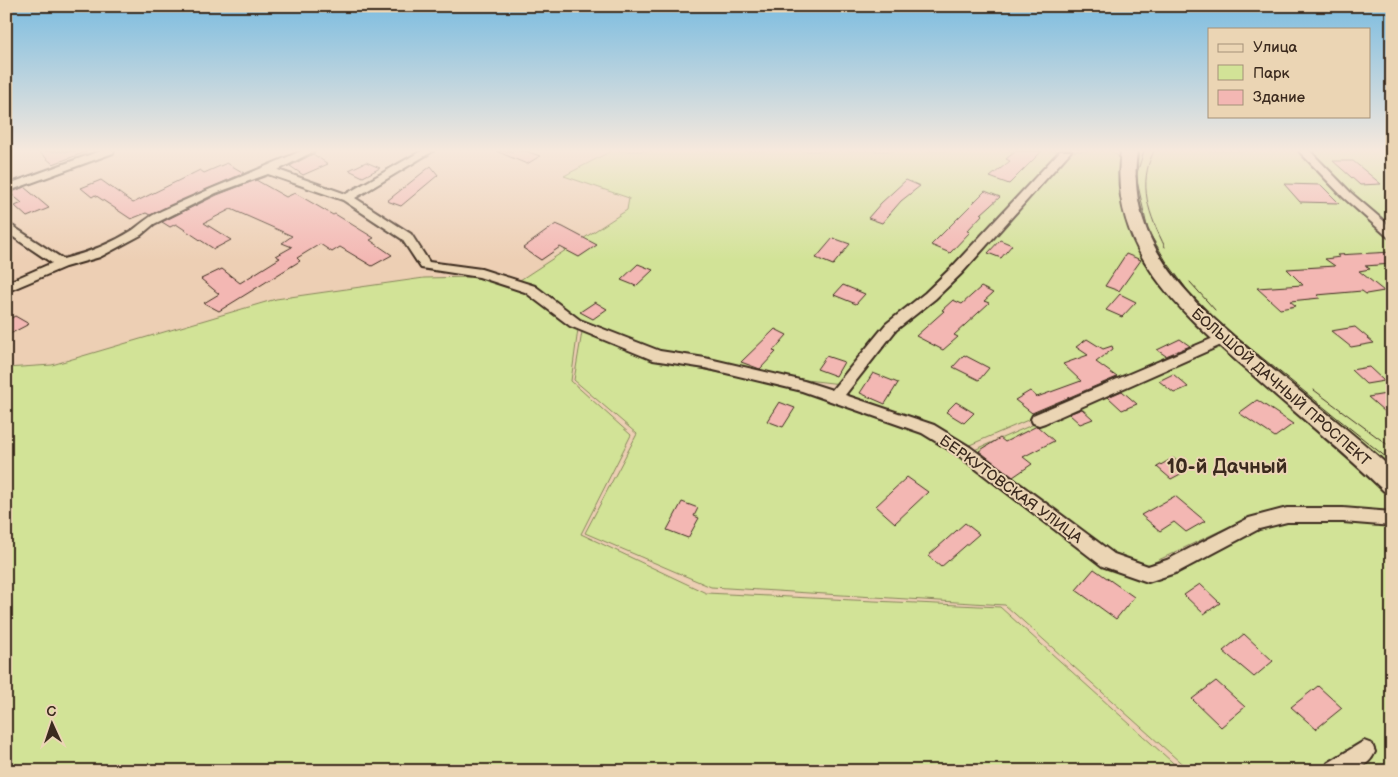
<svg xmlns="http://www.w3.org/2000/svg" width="1398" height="777" viewBox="0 0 1398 777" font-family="'Balsamiq Sans',sans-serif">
	<rect width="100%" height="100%" fill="#edcfb4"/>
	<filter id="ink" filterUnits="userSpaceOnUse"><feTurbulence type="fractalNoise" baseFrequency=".02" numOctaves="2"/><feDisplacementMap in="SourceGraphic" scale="10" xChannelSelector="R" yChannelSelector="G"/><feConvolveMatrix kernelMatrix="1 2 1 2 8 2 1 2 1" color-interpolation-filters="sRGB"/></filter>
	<g filter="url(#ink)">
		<g fill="#d2e397" stroke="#86865a">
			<path d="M611,151H1063L957,265L841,384L780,377L659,354L580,322L517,282L627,210L629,198L564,176Z"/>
			<path d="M1069,151H1112L1120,158L1121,195L1130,223L1217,339L965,447L932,426L846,394L865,363L898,329L938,298Z"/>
			<path d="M1139,151H1392V473L1193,305L1152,249L1134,198Z"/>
			<path d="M478,277L526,292L578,329L571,381L631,435L581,534L706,593L1000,607L1182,771H6V368L52,365L276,299L424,278Z"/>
			<path d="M582,332L659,360L801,390L926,431L1109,563L1154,580L1260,528L1289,520H1332L1392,526V771H1190L1005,605L711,587L585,533L637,434L574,380Z"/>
			<path d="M1221,343L1392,490V512L1283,509L1249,517L1146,566L1111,557L972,451Z"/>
		</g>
		<g fill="#f3b7b3" stroke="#3b2a1e">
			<path d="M38,151H86V152L53,164Z"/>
			<path d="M496,151H526L540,156L527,164Z"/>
			<path d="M1016,151H1042L1009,184L990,177L1010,161L1006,159Z"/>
			<path d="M313,154L328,164L303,175L290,166Z"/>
			<path d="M1333,161H1353L1381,184L1360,185Z"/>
			<path d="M366,162L380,168L363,177L349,170Z"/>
			<path d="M227,163L244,173L150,215L146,213L131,219L95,195L92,197L81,188L101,180L133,203L200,170L204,173Z"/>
			<path d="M431,166L438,175L401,206L387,201Z"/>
			<path d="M256,180L286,197L295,193L333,215L335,214L374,238L370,240L392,255L372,266L340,247L332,252L320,244L297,258L300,261L219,311L204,303L219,294L201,279L222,269L240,283L280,258L276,256L292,247L282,243L292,236L231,209L204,223L231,240L214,249L176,224L170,227L162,222L217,195Z"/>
			<path d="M906,180L920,186L901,201L882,223L868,218L881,203Z"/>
			<path d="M1284,184L1321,185L1339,203L1300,202Z"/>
			<path d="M24,187L49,208L27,217L15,206L22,203L10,193Z"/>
			<path d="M985,191L1000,197L981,214H983L967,231L970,232L950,253L931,245Z"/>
			<path d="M556,224L563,227L597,245L579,257L560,247L541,260L523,248Z"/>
			<path d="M833,238L850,244L833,265L816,258Z"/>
			<path d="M1000,240L1012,245L1001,258L988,253Z"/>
			<path d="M1392,252V264L1365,266L1370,269L1359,271L1384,291L1366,294L1362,291L1317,295L1320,298L1290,301L1296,306L1280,309L1257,288L1303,285L1287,269L1335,266L1325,259L1340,257L1337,255Z"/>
			<path d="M1126,254L1141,260L1119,291L1105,286Z"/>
			<path d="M638,264L653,270L636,286L621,280Z"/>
			<path d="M843,285L865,294L856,304L834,295Z"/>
			<path d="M981,287L993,293L984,301L989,303L954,335L958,337L943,350L916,336L944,311L942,310L953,300L962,304Z"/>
			<path d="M1120,294L1136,302L1122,317L1106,310Z"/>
			<path d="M595,302L607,309L593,319L580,312Z"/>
			<path d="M15,316L29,324L6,336V321Z"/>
			<path d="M1355,327L1374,343L1351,347L1331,331Z"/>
			<path d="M775,329L787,335L773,351L776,352L760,369L741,362Z"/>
			<path d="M1087,339L1103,349L1112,346L1113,349L1096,362L1117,377L1032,413L1015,400L1030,391L1037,397L1081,381L1063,364L1088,355L1076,347Z"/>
			<path d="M1180,339L1190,346L1166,356L1157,350Z"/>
			<path d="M964,355L989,368L979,380L953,367Z"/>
			<path d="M826,356L844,362L836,376L817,369Z"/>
			<path d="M1369,367L1384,381L1366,384L1351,370Z"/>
			<path d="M873,373L898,383L885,404L860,393Z"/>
			<path d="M1173,374L1188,387L1174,393L1159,381Z"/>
			<path d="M1122,391L1137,404L1122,410L1108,397Z"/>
			<path d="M1386,394L1392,400V418L1368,397Z"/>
			<path d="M1257,400L1293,424L1275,437L1239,413Z"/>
			<path d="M779,402L795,408L783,427L767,421Z"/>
			<path d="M956,402L974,413L964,423L946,412Z"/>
			<path d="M1082,409L1093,419L1080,424L1069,414Z"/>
			<path d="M1037,426L1054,441L1023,457L1032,464L1013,477L979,451L1000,438L1005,442Z"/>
			<path d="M1173,458L1188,470L1171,479L1157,467Z"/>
			<path d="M907,477L928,492L895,523L876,506Z"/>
			<path d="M1175,496L1205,521L1186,532L1174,522L1160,531L1141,515Z"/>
			<path d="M682,502L698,508L694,516L699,518L688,538L667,530Z"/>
			<path d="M965,523L979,534L941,567L928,556Z"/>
			<path d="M1094,569L1134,597L1116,619L1076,590Z"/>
			<path d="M1200,584L1220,603L1204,614L1184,595Z"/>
			<path d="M1244,634L1273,661L1254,677L1223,651Z"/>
			<path d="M1216,681L1245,707L1221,727L1192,699Z"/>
			<path d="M1318,686L1342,708L1316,729L1291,707Z"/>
		</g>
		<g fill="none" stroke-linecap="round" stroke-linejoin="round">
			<defs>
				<g id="street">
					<path d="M100,151H114L113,153L6,192V185Z"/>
					<path d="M301,151H314L278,170L346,194L421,151H433L355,198L411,234L429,262L481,269L535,286L580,320L660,351L705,358L804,381L832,390L886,324L925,293L952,267L1060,151H1071L962,273L935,299L896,330L845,395L934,425L970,447L1114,554L1148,566L1167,560L1249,518L1287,508H1343L1392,512V526L1343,522H1287L1259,529L1178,572L1148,582L1102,566L958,455L922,433L802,391L705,368L653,360L570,326L525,292L479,277L421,268L402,239L343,200L268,174L216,193L154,224L141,235L100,257L65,267L6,292V283L52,263L6,232V222L63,259C87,253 111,244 133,230C142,223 150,216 161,211C207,189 255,172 301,151Z"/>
					<path d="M1299,151H1310L1351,193L1392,228V238L1388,237L1343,197Z"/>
					<path d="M1223,334L1228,336L1230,339L1228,342L1045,423L1039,425L1033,423L1031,419L1033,415Z"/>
					<path d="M1364,741L1372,744L1375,752C1366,773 1345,771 1325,771L1328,763Z"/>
				</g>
				<path id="secondary" d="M1121,151H1137C1125,247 1195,304 1260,359C1304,396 1350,430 1392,469V493L1384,491C1342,450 1296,414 1253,375C1185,316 1107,252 1121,151Z"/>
			</defs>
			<use href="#street" stroke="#3b2a1e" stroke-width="4"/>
			<use href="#secondary" stroke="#3b2a1e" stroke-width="4"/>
			<use href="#street" fill="#ebd5b4" fill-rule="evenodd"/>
			<use href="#secondary" fill="#ebd5b4" fill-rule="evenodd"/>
			<g stroke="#3b2a1e" stroke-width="1">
				<path d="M1144,151L1136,176L1148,231L1166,261L1196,302L1230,332L1392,462"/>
				<path d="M1154,151C1137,184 1149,215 1165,247"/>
				<path d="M1190,282L1215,310"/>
				<path d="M1314,390L1392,448"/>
			</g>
		</g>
	</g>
	<linearGradient id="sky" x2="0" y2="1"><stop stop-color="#7bbce0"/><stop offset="0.58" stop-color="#f7e9dd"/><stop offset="1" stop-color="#f7e9dd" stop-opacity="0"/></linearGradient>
	<rect width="1398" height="260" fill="url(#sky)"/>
	<g text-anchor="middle" stroke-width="4" stroke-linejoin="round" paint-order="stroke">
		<g font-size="15" fill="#3b2a1e" stroke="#ebd5b4">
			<text transform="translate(1281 387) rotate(41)" y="5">БОЛЬШОЙ ДАЧНЫЙ ПРОСПЕКТ</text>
			<text transform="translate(1011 489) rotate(36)" y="5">БЕРКУТОВСКАЯ УЛИЦА</text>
		</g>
		<g font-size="20" font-weight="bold" fill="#3b2a1e" stroke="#ebd5b4">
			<text x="1227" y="473">10-й Дачный</text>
		</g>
	</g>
	<rect width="1398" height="777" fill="none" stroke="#ebd5b4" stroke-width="25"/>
	<rect x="12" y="12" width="1373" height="752" fill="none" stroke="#3b2a1e" stroke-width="2" filter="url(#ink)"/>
	<rect x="1208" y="28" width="162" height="90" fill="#ebd5b4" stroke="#a59178"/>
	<rect x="1218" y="44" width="25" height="8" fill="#ebd5b4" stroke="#a59178"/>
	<text x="1253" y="52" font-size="15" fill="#3b2a1e">Улица</text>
	<rect x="1218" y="65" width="25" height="15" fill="#d2e397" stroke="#a59178"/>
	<text x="1253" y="78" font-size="15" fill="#3b2a1e">Парк</text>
	<rect x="1218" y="90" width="25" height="15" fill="#f3b7b3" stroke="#a59178"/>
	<text x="1253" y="102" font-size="15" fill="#3b2a1e">Здание</text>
	<g transform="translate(52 724) rotate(357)" stroke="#ebd5b4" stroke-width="4" paint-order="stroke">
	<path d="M0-4L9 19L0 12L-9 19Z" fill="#3b2a1e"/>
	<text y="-8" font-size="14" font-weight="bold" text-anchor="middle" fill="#3b2a1e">С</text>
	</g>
</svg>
